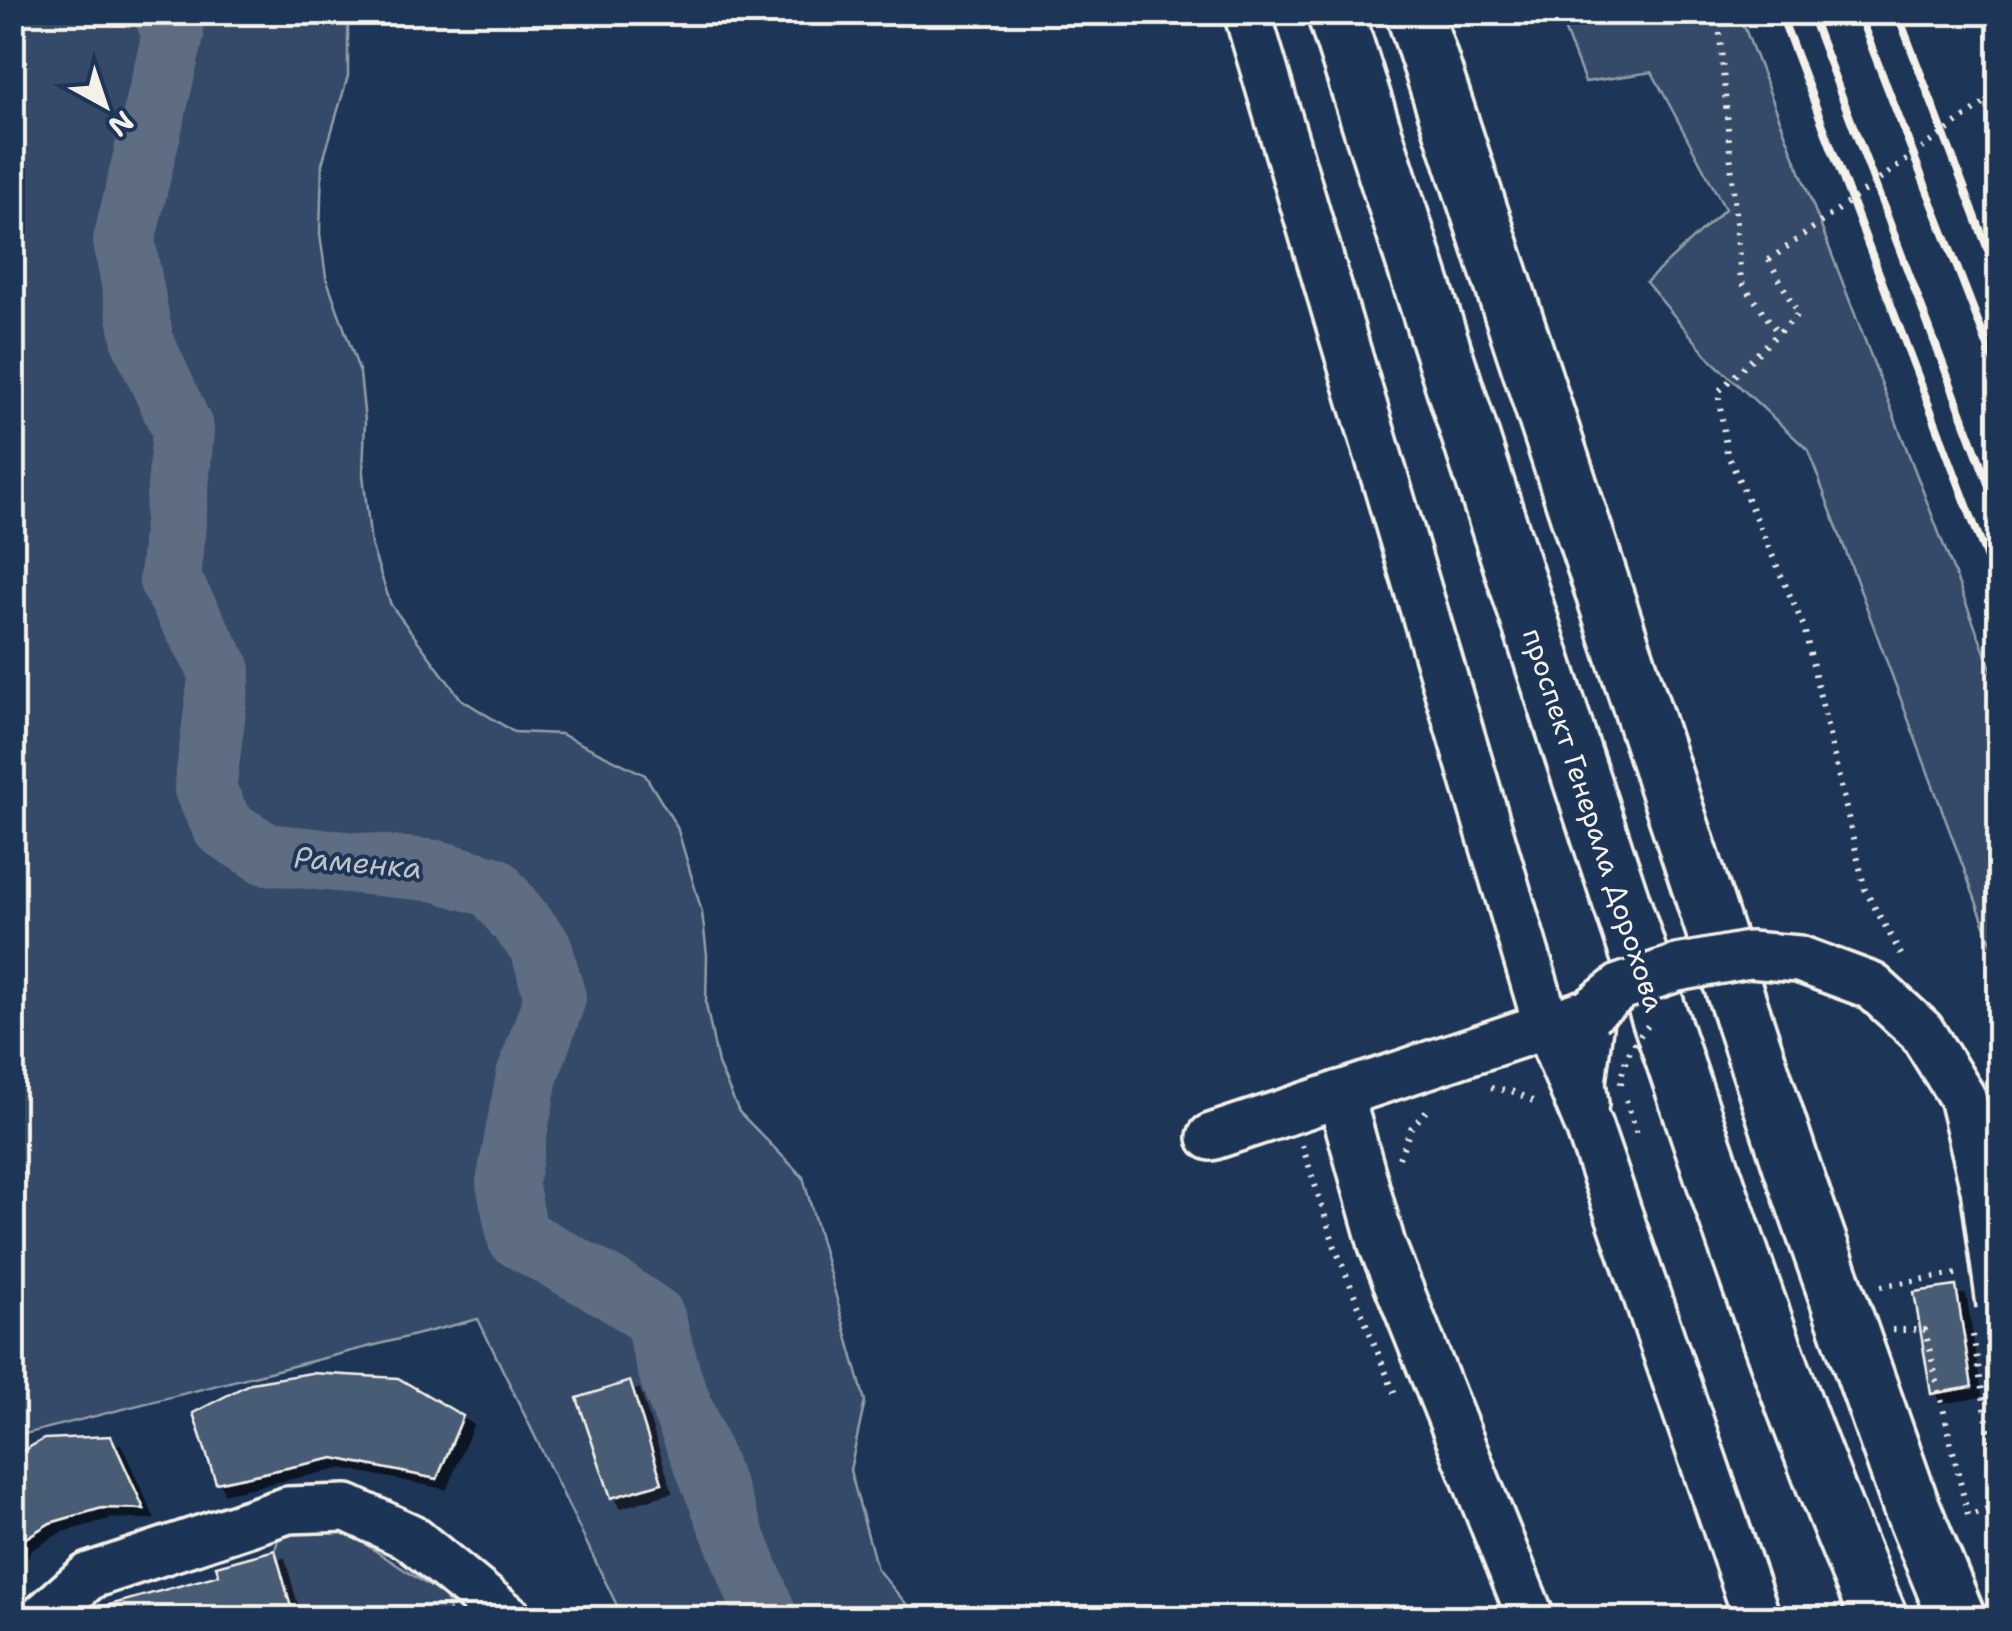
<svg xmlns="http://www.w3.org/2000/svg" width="2012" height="1631" viewBox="0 0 2012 1631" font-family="'Shantell Sans',sans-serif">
	<defs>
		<filter id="shadow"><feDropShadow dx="9" dy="9" stdDeviation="0" flood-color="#0009"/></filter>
	</defs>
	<rect width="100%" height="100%" fill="#1d3557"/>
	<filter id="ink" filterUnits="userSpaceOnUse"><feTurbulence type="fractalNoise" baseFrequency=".01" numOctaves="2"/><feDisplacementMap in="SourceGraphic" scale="20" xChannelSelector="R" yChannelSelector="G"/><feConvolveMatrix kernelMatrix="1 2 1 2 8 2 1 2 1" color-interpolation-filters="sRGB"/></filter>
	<g filter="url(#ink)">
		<g fill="#354a67" stroke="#949ea8" stroke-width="2.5">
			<path d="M13,13H348V76L322,164L320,234L326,277L360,373L365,421L363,474L371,545L391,605L461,699L514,732L561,734L645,775L677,827L702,912L707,955L706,1004L718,1064L739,1112L803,1177L865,1401L850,1470L877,1569L918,1618H623L478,1319L13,1437Z"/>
			<path d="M1558,13H1739L1999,689V963L1808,450L1712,361L1646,282L1725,209L1652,72L1585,82Z"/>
			<path d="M282,1526L339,1527L446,1597L450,1616L294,1618L275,1550Z"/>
		</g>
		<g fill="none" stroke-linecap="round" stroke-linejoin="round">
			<path stroke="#5e6d82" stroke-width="62" d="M164,12L173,35L124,241L143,342L183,430L170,580L220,671L205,789L223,827L266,854L437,871L493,887L541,947L555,998L527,1076L507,1183L518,1237L614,1290L654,1317L672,1382L767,1618"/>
		</g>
		<g fill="#485b74" stroke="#f4f1e8" stroke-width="2.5" filter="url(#shadow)">
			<path d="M1956,1286L1972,1387L1931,1394L1914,1292Z"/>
			<path d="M311,1373L398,1378L463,1416L437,1479L334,1458L216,1483L193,1413L251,1383Z"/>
			<path d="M630,1381L662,1483L611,1498L577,1398Z"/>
			<path d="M111,1436L144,1509L102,1508L50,1523L21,1541L12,1559V1457L44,1439Z"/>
			<path d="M275,1550L294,1618H82L80,1613L219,1575L216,1566Z"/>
		</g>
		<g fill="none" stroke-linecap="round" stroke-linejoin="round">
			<defs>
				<g id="minor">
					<path d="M1247,12L1547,1026L1589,1127L1757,1618"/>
					<path d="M1340,1094L1382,1245L1531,1618"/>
					<path d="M1211,1137L1591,1011L1582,1083L1585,1103"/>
					<path d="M42,1618L89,1576L288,1510L347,1508L410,1537L509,1618"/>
				</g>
				<g id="major">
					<path d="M1335,12C1437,332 1538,652 1644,970C1717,1188 1789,1407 1879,1618"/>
					<path d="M1414,12L1793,1170L1910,1503L1957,1618"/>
				</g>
			</defs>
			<use href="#minor" stroke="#f4f1e8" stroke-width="52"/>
			<use href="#major" stroke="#f4f1e8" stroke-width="62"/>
			<g stroke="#f4f1e8" stroke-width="6" stroke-dasharray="2.5 8" stroke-linecap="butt">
				<path d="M1718,12L1741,281L1778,333"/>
				<path d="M1769,260L1798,314L1718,392L1727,453L1804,627L1865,890L1903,958"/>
				<path d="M1491,1088L1515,1092L1535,1102"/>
				<path d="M1626,1100L1637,1134L1631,1136"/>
				<path d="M1302,1145L1335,1247L1395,1395"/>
				<path d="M1399,1158L1411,1128L1428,1109"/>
				<path d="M1881,1286L1957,1274"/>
				<path d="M1892,1330H1925L1968,1516L2000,1504"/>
			</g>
			<use href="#minor" stroke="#1d3557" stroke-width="45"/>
			<use href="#major" stroke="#1d3557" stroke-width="55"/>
			<g stroke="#f4f1e8" stroke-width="8">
				<path d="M1780,12L2000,593"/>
				<path d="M1810,12L2000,515"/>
				<path d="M1858,12L2000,378"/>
				<path d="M1897,12L2000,281"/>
			</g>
			<defs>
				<path id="minor-bridge" d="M1591,1011L1621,987L1677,968L1749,955L1799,959L1872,986L1921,1031L1962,1097L1984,1188L2000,1305"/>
			</defs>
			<use href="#minor-bridge" stroke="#f4f1e8" stroke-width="52" stroke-linecap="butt"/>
			<g stroke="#f4f1e8" stroke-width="6" stroke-dasharray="2.5 8" stroke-linecap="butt">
				<path d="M1769,260L2000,92"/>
				<path d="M1621,1084C1623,1057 1635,1040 1653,1020"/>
				<path d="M1973,1335L2000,1500"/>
			</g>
			<use href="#minor-bridge" stroke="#1d3557" stroke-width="45"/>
		</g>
	</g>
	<g text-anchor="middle" stroke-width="8" stroke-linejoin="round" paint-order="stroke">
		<g font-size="28" fill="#f4f1e8" stroke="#1d3557">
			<text transform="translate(1594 820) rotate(72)" y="10">проспект Генерала Дорохова</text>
		</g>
		<g font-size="30" font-style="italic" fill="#c0c3c4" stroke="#1d3557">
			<text transform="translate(358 863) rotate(5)" y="10">Раменка</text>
		</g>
	</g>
	<rect width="2012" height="1631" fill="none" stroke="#1d3557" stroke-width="50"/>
	<rect x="25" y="25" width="1962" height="1581" fill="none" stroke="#f4f1e8" stroke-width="4" filter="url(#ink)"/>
	<g transform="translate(105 105) rotate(140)" stroke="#1d3557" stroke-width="8" paint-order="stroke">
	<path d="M0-8L18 38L0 25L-18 38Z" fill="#f4f1e8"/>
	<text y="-15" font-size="28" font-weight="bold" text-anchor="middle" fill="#f4f1e8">N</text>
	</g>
</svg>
